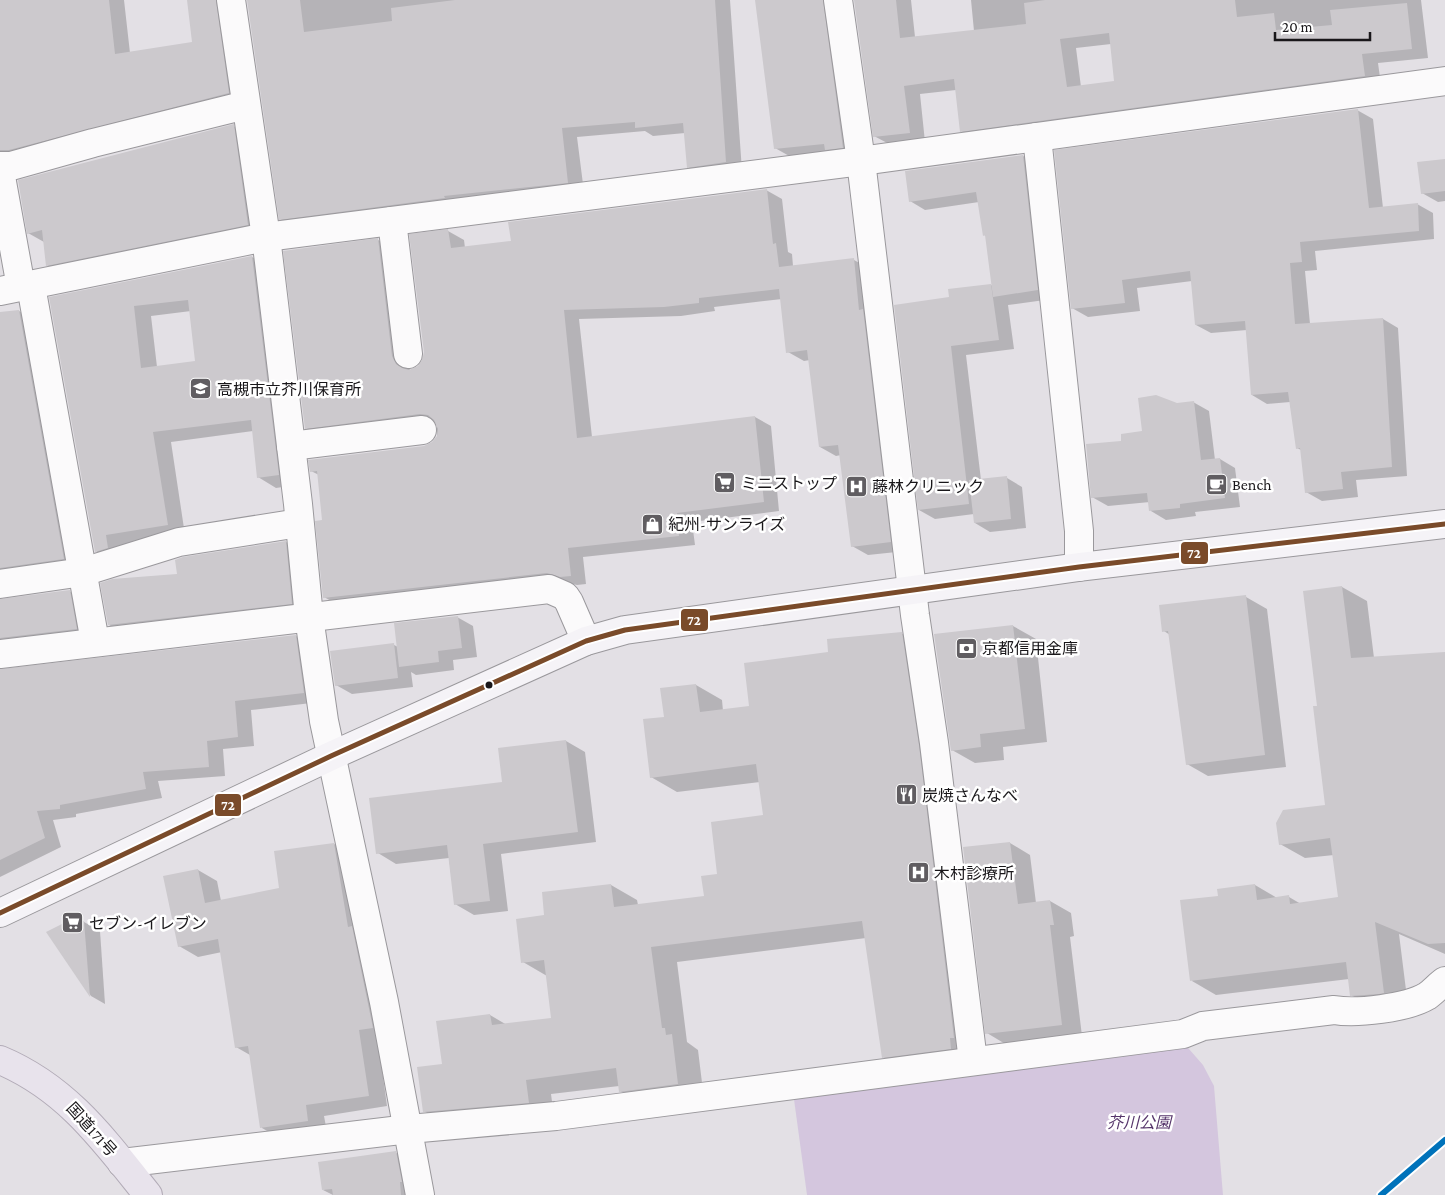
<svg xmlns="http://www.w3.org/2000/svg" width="1445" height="1195" viewBox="0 0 1445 1195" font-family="'Crimson Pro','Noto Sans JP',serif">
	<rect width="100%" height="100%" fill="#e3e0e5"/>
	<path fill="#d4c6de" d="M1182,1041L1203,1065L1214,1086L1223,1195H807L793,1092Z"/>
	<g fill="#0003" fill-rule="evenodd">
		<path d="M2,0H124L130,53L194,43L188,0H235L245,102L9,162L4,251L0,249V15Z"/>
		<path d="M248,0H730L742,171L704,176L688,167L685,133L653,136L645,131L577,137L584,192L297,228L280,219Z"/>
		<path d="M757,0H842L859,156L791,157L775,148Z"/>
		<path d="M855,0H911L915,37L974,31L971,0H1421L1428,58L1378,63L1381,85L978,140L961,131L956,90L920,94L925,142L891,145L874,136ZM1111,44L1116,83L1081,87L1076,48Z"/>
		<path d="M1357,110L1373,119L1383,208L1417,204L1433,213L1434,239L1315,251L1317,270L1305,271L1310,324L1383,319L1398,328L1407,476L1356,480L1358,497L1322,501L1306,492L1301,450L1297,448L1290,402L1267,404L1252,395L1247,330L1211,333L1196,325L1192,281L1137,288L1140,311L1088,317L1072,308Z"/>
		<path d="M233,126L249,134L263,233L62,274L47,265L44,242L28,233Z"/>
		<path d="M1023,156L1038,165L1052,299L1008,305L1014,349L966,355L981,480L1007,478L1022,487L1026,528L990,532L975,523L974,514L935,519L919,510L951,298L991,285L993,286L986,236L984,235L979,202L925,210L910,201Z"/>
		<path d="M1445,160V201L1438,202L1422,193Z"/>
		<path d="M766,190L782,199L788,252L792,254L793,266L854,260L870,269L906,551L868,555L852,546L841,455L836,456L820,447L810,360L804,361L788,352L782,299L714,307L715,311L681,316L579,319L592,437L755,417L771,426L779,511L692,522L695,545L583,557L586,584L577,585L564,582L340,606L324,597V521L319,475L311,471L424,447L432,444L437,437V423L322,437L306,428L378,240L394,249L410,371L419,367L424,360L448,231L464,240L465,248L512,242Z"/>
		<path d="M252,257L270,267L296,485L276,488L258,477L253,431L171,442L185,535L123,545L125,558L114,562L96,551L50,298ZM191,311L197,362L157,367L151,316Z"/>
		<path d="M19,311L36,321L80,568L1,597L2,601L69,591L86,600L93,638L1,666L2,671L296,636L312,645L320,702L251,710L254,746L223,749L225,776L158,781L162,798L76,814V817L53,820L61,847L0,877V314Z"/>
		<path d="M1193,402L1209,411L1215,460L1220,459L1235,468L1240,507L1195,512L1196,516L1166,520L1151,511L1150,502L1108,506L1092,497L1123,442L1144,432L1177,404Z"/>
		<path d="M286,542L301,551L307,612L125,634L109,625L178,575Z"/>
		<path d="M1342,587L1367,601L1374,658L1445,653V954L1399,934L1408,1006L1376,1009L1351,995L1349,979L1216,995L1192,981L1219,897L1255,885L1277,898L1289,897L1301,904L1339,898L1334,855L1305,858L1280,844L1326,806L1318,707Z"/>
		<path d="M1246,597L1267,609L1286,767L1208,776L1187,764L1170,635L1164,631Z"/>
		<path d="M457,617L473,626L477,657L453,660L454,670L416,675L411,672L413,687L352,694L336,685L394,645L398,647Z"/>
		<path d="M1013,626L1036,639L1047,742L1003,747L1004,760L975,763L952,750Z"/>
		<path d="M901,633L927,648L980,1052L909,1072L883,1057L866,938L677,962L687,1042L698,1050L704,1099L646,1106L620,1091L619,1086L551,1094L554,1117L450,1126L424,1111L443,1065L438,1022L490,1015L507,1025L552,1019L547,976L523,962L546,916L543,893L611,885L637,900L638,905L705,897L719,875L764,816L760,782L677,792L651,777L665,718L696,685L722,700L723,711L750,708L830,653Z"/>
		<path d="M566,741L585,752L596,842L501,854L508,911L474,915L455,904L449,858L396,864L378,853L504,783Z"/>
		<path d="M1010,843L1030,855L1036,903L1050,901L1071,913L1074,936L1070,937L1082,1036L1007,1045L987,1033Z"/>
		<path d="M334,844L353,855L387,1106L324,1116L327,1132L281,1139L262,1128L250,1055L236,1047L222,952L198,957L179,946L198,870L217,881L221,901L280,889Z"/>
		<path d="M84,922L100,931L105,1004L91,996L48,932Z"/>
		<path d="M396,1153L411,1162L415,1195H333L323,1190Z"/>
	</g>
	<g fill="#ccc9cd" fill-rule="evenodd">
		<path d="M0,0H109L115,54L192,42L187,0H216L229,93L9,150H0Z"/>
		<path d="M247,0H300L304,32L392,21L391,8L455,0H715L726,162L687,168L683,123L635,128V122L562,128L568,183L444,196L445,198L279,220Z"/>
		<path d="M755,0H823L843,148L825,150L824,144L774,149Z"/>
		<path d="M854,0H896L900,38L1026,24L1024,3L1045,0H1235L1237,17L1274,13L1276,30L1332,25L1330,10L1407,3L1412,49L1362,54L1365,76L960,132L954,79L904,86L910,133L873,137ZM1109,33L1114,81L1067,87L1060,39Z"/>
		<path d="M1358,109L1369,208L1418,203L1419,231L1300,242L1302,262L1290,263L1295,324L1383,318L1392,467L1341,472L1343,489L1305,493L1300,448L1296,449L1288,392L1251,395L1245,321L1195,325L1190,271L1122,280L1125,303L1071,309L1054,150Z"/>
		<path d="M234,124L248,225L46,266L42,230L27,234L18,180Z"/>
		<path d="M1023,155L1038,290L993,297L985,235L983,236L976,192L909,202L905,171Z"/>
		<path d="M1445,159V191L1421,194L1417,162Z"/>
		<path d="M767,189L773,244L776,243L779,267L854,258L859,310L863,309L891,542L851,547L838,445L819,447L807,350L786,353L779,289L699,298V303L664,307L564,310L577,438L755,416L764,502L677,513L679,536L568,548L571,576L560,577L547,573L323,598L315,521L322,520L317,471L310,472L308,460L424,446L432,442L437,436L438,429L434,420L428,415L420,414L305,429L283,251L378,238L392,356L396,364L402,368L409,370L418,366L422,360L424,352L409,234L448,229L451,248L511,241L508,222Z"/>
		<path d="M252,256L279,475L257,478L251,420L153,432L168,525L106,535L108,548L95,552L49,297ZM188,300L195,361L141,368L134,306Z"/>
		<path d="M991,284L999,340L951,346L969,504L918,510L894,305L949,297L948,289Z"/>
		<path d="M19,310L64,559L0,568V312Z"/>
		<path d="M1156,395L1177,403L1194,401L1201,460L1220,458L1225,498L1180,504V508L1149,511L1147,493L1091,498L1086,444L1121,441V434L1142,431L1138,398Z"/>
		<path d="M1007,476L1011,519L974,523L969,480Z"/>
		<path d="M286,541L292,604L108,625L100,583L112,579L177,574L175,560L183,557Z"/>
		<path d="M1342,586L1351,658L1445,652V943L1428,944L1375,922L1384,993L1379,994L1350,996L1346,962L1190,981L1180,900L1218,896L1217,889L1255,884L1257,900L1289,895L1290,904L1338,897L1330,838L1279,845L1276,823L1283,810L1325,805L1313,706H1317L1303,591Z"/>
		<path d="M70,590L77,629L0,638V599Z"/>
		<path d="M1246,595L1265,755L1186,765L1168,631L1162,632L1159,605Z"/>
		<path d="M458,616L462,648L438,651L439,662L399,667L394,623Z"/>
		<path d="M1013,625L1025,729L980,734L981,747L951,751L934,634Z"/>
		<path d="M902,632L919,745L954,1038H950L951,1049L882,1058L862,921L651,947L662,1028H665L666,1035L672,1034L678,1084L619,1092L616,1068L526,1080L529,1103L423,1112L417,1067L442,1064L436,1021L490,1014L492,1025L551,1018L544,960L521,963L516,919L544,915L542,892L611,884L614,907L704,896L701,876L717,874L711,822L763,815L756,764L650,778L643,719L664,717L660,688L696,684L700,712L749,706L744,663L828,652L827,639Z"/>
		<path d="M296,635L304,693L235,701L238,737L207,741L209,767L143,772L146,789L60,805V809L37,811L45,838L0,860V669Z"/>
		<path d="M394,643L398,678L335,686L330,651Z"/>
		<path d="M566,740L578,832L483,844L490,901L454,905L447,845L376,854L369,798L502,782L498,748Z"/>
		<path d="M1010,842L1018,904L1050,900L1054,925H1050L1062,1025L985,1034L963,847Z"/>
		<path d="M334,843L348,927L352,926L373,1028L359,1030L369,1096L306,1105L308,1121L260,1128L248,1046L235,1048L218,939L178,947L163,876L198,869L205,903L279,888L274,851Z"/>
		<path d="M68,921H84L90,997L46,932Z"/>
		<path d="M396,1151L402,1182H400L401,1195H333L332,1189L322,1190L318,1162Z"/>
	</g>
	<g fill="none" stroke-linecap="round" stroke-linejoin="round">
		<defs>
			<g id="street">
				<path d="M231,0L266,237L298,504L309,617L324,721L384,1002L420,1195"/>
				<path d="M838,0L861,161L915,615L934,743L973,1061"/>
				<path d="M1037,137L1079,531V567"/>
				<path d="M0,166H11L93,143L246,105"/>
				<path d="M0,171L21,287"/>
				<path d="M392,221L408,354"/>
				<path d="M31,286L95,642"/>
				<path d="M0,291L266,237L861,161L1445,81"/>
				<path d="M291,446L422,430"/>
				<path d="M0,584L83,572L179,542L299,523"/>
				<path d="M0,654L549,589L565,596L569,602L586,641"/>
				<path d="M122,1163L409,1129L556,1116L1183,1034L1203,1026L1334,1010C1356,1014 1407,1008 1427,996C1433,992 1439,985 1445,981"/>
			</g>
			<path id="secondary" d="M0,913L331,756L586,641L625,630L1079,567L1445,524"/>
			<path id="highway" d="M0,1060C67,1088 104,1140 148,1195"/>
		</defs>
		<use href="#street" stroke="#9a989c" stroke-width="30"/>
		<use href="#secondary" stroke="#9a989c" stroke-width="30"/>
		<use href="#highway" stroke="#b2abb7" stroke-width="30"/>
		<use href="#street" stroke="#fbfafb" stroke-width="28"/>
		<use href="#secondary" stroke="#f5f3f7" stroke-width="28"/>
		<use href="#highway" stroke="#e8e3ec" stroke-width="28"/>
		<defs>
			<path id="bus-1" d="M0,913L331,756L586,641L625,630L1079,567L1445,524"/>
		</defs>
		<use href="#bus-1" stroke="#fff" stroke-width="9"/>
		<use href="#bus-1" stroke="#7a4b2a" stroke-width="5"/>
		<defs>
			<path id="rail-1" d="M1381,1195L1445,1140"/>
		</defs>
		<use href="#rail-1" stroke="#fff" stroke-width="10"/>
		<use href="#rail-1" stroke="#0072ba" stroke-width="6"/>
	</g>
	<defs>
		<symbol id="school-square" viewBox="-11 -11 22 22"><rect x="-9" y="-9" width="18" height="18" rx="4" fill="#605d61" stroke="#fff"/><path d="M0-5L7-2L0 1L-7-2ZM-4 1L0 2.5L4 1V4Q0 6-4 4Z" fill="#fff"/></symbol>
		<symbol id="supermarket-square" viewBox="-11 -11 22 22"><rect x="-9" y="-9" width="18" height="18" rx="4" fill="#605d61" stroke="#fff"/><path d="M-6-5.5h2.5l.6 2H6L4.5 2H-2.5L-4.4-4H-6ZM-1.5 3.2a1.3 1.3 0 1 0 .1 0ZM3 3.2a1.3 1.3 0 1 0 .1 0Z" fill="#fff"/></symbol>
		<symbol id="cafe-square" viewBox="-11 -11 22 22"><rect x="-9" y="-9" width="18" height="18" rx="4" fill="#605d61" stroke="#fff"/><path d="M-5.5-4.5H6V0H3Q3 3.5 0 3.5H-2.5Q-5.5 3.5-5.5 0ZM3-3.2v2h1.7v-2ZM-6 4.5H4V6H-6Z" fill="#fff"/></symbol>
		<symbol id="hospital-square" viewBox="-11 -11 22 22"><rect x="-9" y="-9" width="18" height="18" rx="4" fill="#605d61" stroke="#fff"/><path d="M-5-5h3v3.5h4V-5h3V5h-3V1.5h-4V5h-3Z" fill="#fff"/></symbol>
		<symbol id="shop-square" viewBox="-11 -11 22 22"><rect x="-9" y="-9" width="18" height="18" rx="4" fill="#605d61" stroke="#fff"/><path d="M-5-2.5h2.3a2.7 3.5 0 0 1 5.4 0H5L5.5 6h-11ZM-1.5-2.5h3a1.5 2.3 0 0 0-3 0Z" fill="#fff"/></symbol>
		<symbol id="bank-square" viewBox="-11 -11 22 22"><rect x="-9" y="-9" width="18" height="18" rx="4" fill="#605d61" stroke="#fff"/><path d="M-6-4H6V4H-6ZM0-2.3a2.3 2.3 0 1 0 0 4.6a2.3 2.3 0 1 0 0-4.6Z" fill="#fff"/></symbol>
		<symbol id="restaurant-square" viewBox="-11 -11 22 22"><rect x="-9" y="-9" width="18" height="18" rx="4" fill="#605d61" stroke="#fff"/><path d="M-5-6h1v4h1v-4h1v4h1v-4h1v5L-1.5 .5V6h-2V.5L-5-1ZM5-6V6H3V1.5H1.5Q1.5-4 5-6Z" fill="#fff"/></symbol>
	</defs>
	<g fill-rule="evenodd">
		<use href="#school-square" x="188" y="376" width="25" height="25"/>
		<use href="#supermarket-square" x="712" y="470" width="25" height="25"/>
		<use href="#cafe-square" x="1204" y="472" width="25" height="25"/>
		<use href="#hospital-square" x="844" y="474" width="25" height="25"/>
		<use href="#shop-square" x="640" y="512" width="25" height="25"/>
		<use href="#bank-square" x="954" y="636" width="25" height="25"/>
		<use href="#restaurant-square" x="894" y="782" width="25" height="25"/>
		<use href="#hospital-square" x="906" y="860" width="25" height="25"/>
		<use href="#supermarket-square" x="60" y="910" width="25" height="25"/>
	</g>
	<circle fill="#19171a" stroke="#fff" stroke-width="2" cx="489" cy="685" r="4.5"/>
	<g text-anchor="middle" stroke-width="5" stroke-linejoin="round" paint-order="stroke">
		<g font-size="16" fill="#19171a" stroke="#fff" text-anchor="start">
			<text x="217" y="395">高槻市立芥川保育所</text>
			<text x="741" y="489">ミニストップ</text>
			<text x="1232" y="490">Bench</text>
			<text x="872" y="492">藤林クリニック</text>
			<text x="668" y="530">紀州-サンライズ</text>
			<text x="982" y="654">京都信用金庫</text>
			<text x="922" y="801">炭焼さんなべ</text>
			<text x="934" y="879">木村診療所</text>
			<text x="89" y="929">セブン-イレブン</text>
		</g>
		<g font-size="16" font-style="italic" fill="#56356b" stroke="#fff">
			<text x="1139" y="1128">芥川公園</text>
		</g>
		<g font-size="16" fill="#19171a" stroke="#fff">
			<text transform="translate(92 1129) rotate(48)" y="6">国道171号</text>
		</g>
	</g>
	<g stroke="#fff" stroke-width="2">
		<rect x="1180" y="541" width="29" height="24" rx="5" fill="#7a4b2a"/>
		<rect x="680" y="608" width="29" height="24" rx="5" fill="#7a4b2a"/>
		<rect x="214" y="793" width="28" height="24" rx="5" fill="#7a4b2a"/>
	</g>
	<g font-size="14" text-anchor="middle" font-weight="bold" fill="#fff">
		<text x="1194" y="558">72</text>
		<text x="694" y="625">72</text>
		<text x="228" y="810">72</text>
	</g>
	<path d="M1275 32v8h95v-8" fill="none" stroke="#19171a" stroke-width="2.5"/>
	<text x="1282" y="32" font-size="15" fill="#19171a" stroke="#ffffff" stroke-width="4" paint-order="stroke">20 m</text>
</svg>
